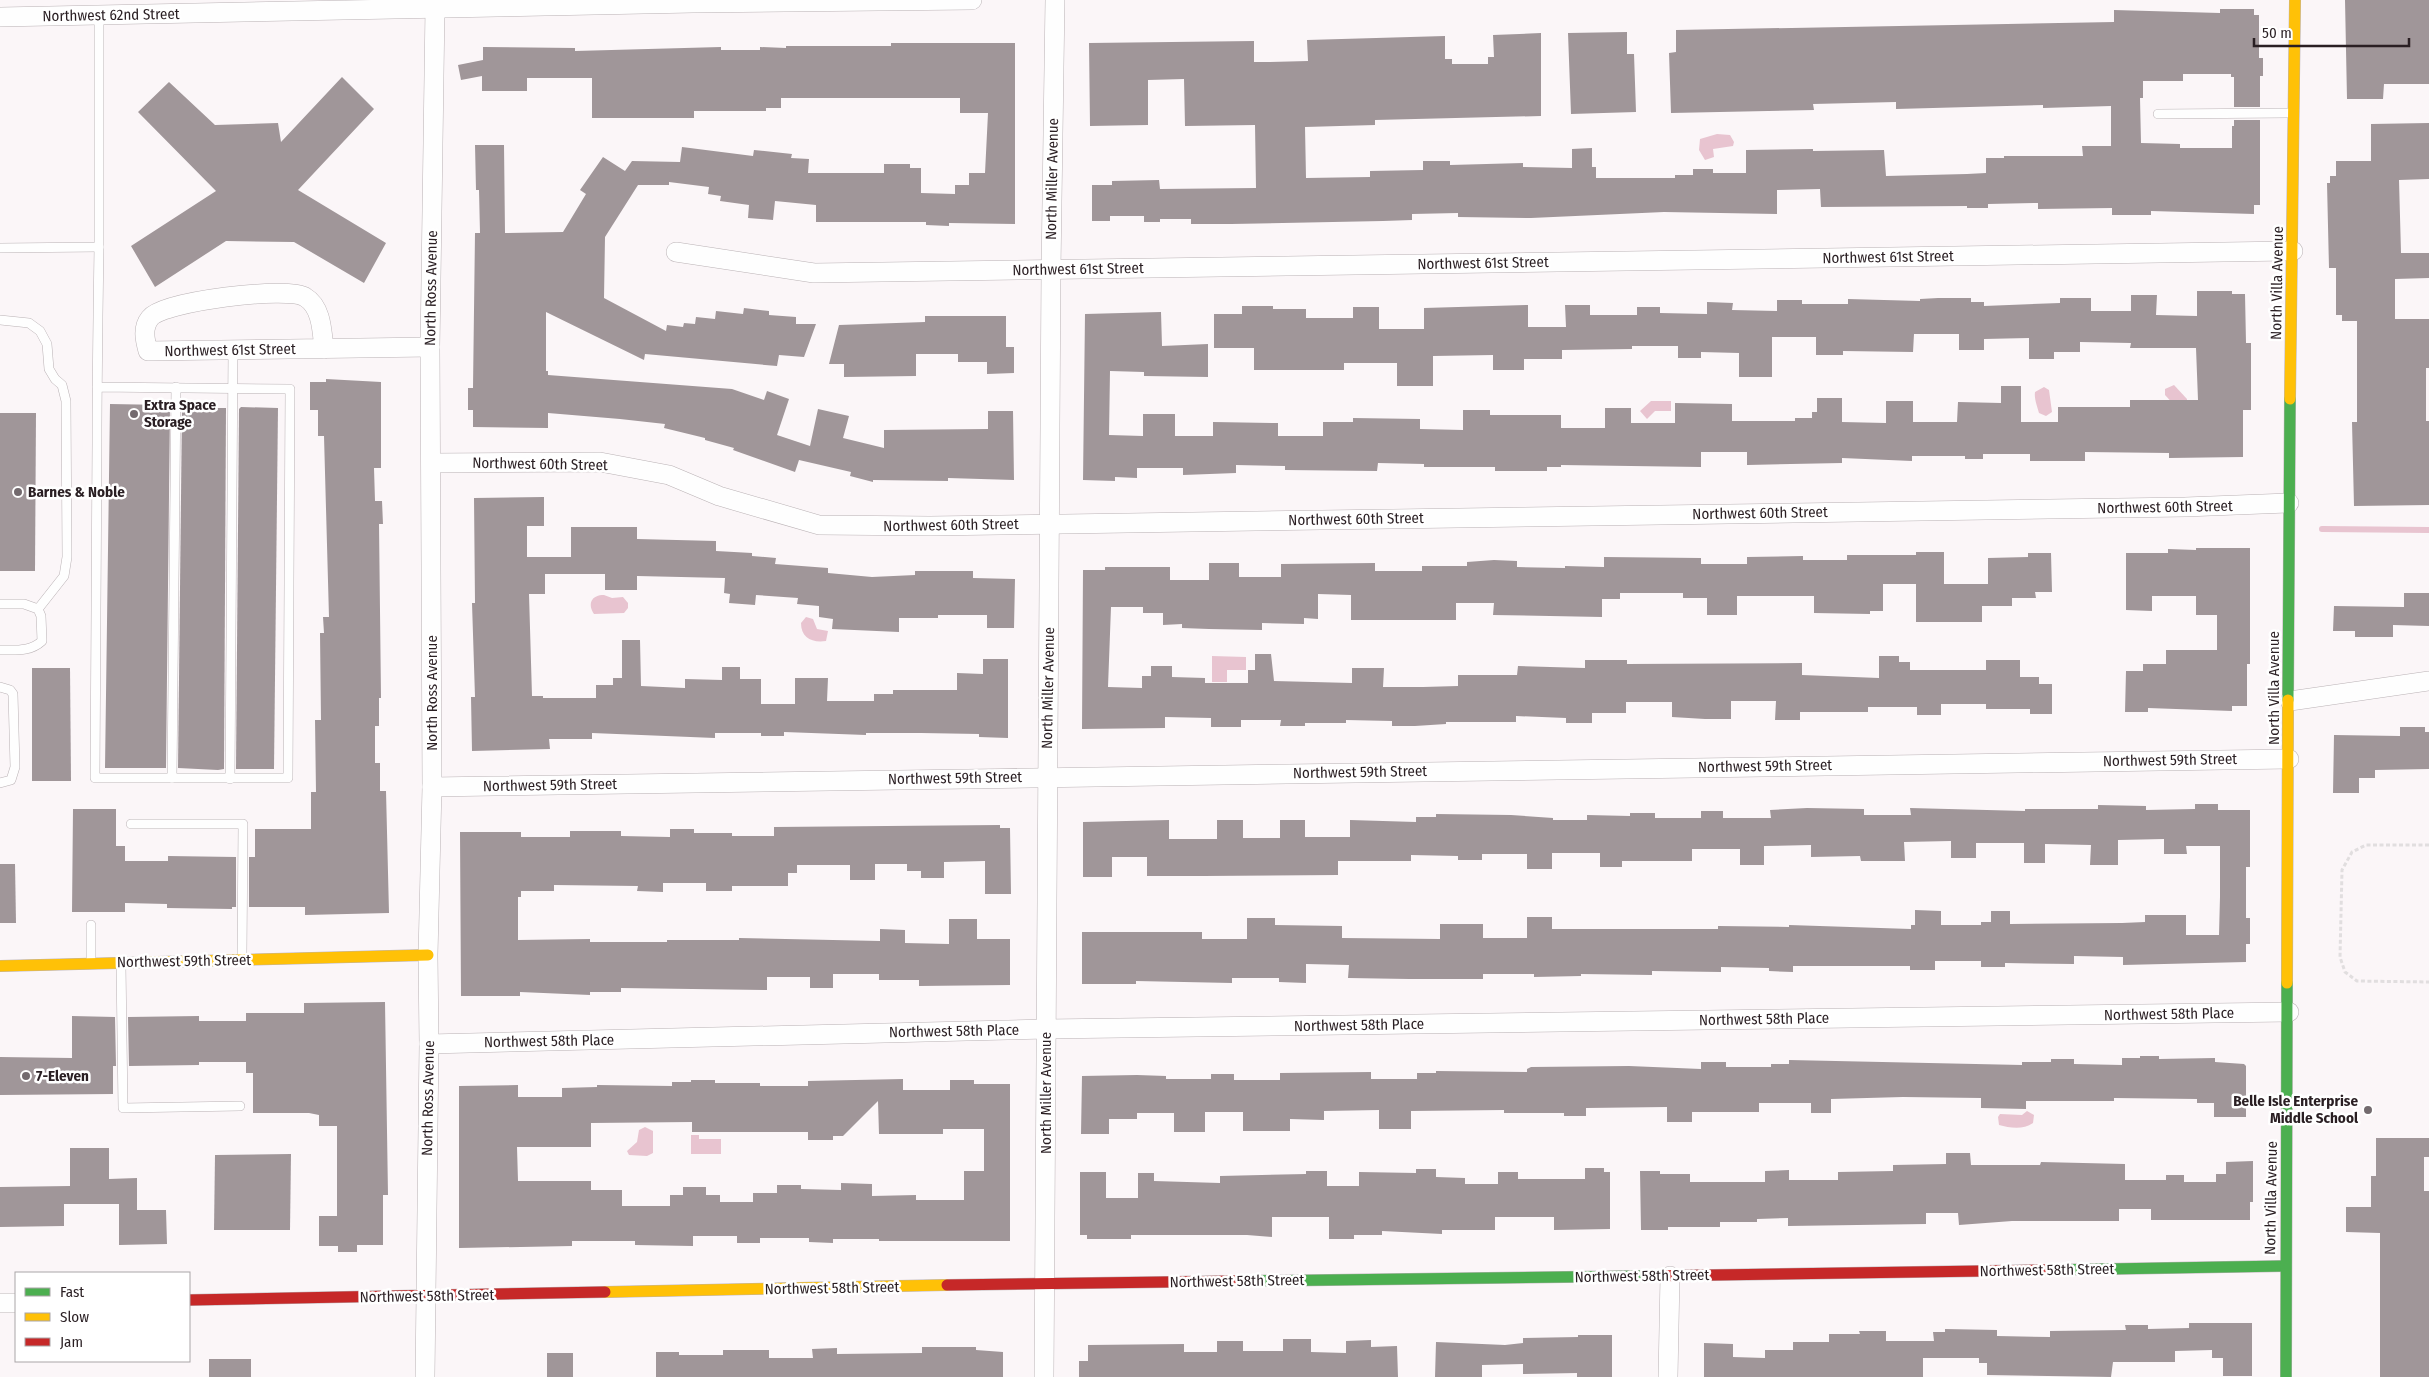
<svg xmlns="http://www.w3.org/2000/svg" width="2429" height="1377" viewBox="0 0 2429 1377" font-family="'Fira Sans Condensed',sans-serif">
	<rect width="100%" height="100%" fill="#fbf6f8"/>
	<g fill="#e8c4d0">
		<path d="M1717,134L1730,135L1734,142L1733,146L1713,149L1714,157L1705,160L1699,150L1700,139Z"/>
		<path d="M2174,385L2187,399V405L2178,409L2165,395V389Z"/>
		<path d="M2044,387L2049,390L2052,412L2046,416L2039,413C2037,406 2034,398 2035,392Z"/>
		<path d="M1651,401H1671V411H1655L1647,419L1640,411Z"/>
		<path d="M604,595L612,598L623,597L628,603V608L624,613L594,614C587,603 592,595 604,595Z"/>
		<path d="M806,617L813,619L817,629L828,631L826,641C812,643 801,638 801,623Z"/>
		<path d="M1212,656L1246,657V670H1227V682H1212Z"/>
		<path d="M2027,1111L2034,1115L2033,1123C2023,1130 2010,1128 1999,1125L1998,1117L2000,1114L2022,1115Z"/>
		<path d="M645,1127L653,1131V1153L647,1156L629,1155L627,1151L637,1142L639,1130Z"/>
		<path d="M691,1135H699V1139H721V1154H691Z"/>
	</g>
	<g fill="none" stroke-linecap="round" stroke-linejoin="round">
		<path stroke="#e8c4d0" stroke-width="6" d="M2322,529L2429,530"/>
	</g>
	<g fill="#a09699" fill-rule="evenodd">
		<path d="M2345,0H2429V84H2384L2383,99H2347Z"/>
		<path d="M2220,9H2254V15H2259V58H2263V76H2260V107H2234V77H2231V74H2183V81H2143V98H2140L2141,143L2180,144V148H2232V126H2234V120H2260V205H2254V214L2151,211V215H2112V208L2038,209V203L1988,204V208H1967V206L1821,207L1820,189L1777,190V214L1664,212L1531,218L1458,217V213L1412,214V220L1383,221L1231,224H1191V219H1160V222H1144V216H1110V221H1092V185H1112V181L1159,180L1160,189L1256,188L1255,125L1185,126L1184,79L1148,80V125L1090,126L1089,43L1254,41V62H1269L1308,61L1307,40L1445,36V59H1452V64H1488V57H1494L1493,35L1541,33V116L1375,120V125L1305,127L1306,178L1370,177V171L1423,170V161H1450V165L1523,163V167L1572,168V149L1592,148V167H1596V178H1675V175H1693V169H1713V173H1746V150L1813,149V151L1884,150L1886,176L1967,174L1986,173V158H2004V156H2083L2082,146H2111V106L2043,108V105L1896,109V102L1813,104L1814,110L1671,113L1669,53L1676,52V30L2114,22V10L2220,13Z"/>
		<path d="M1627,32V54H1634L1636,112L1571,114L1568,33Z"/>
		<path d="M891,43H1015V224L949,223V226L926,225V222H816V205L775,201L773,220L748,218L749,205L720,201L721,196L708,194L709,187L669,182V185H638L605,237L604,298L666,331L667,325L683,327L684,323L695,324L696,317L715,319L716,311L743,314L744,308L769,311V315L796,317V324H816L804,357L779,355L777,366L645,354L644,360L546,312V371H548V375L732,389L764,400L767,391L789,399L777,435L810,446L818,409L849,416L843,438L884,448V430L988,429V411H1013L1014,480L948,478V481L873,480V482L850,476L851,472L799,460L795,472L733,450L734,448L705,440V438L664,428L665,424L620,419L548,413V428L473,427V410H468V388H473L475,233H480L479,190H476L475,145H504L505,233L563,232L586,194L580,190L603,157L625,171L632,161L680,162L682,147L753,156L754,150L792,154L791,158L809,159L808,173H884V164H910V168H921V193L955,194V185H969V173H985L988,113H960V98H781V108H766V111H694V118H592V78H527V91H482V76L461,80L458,65L483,60V47L575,48V51L721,47V50H760V47L786,48V46H891Z"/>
		<path d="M342,77L374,109L298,190L386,243L364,283L294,242L226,241L155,287L131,246L216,191L138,112L169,82L215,125L278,123L281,142Z"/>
		<path d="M2429,123V179L2399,180L2401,253H2429V278L2395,279V319H2429V368H2426V421H2429V505L2354,506L2352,422H2357V321H2342V315H2336V268H2329L2327,183H2330V176H2336V161H2371V124Z"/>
		<path d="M2197,291H2232V294H2245L2246,343H2251V410H2243V457L2169,458V453L2085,452V461H2030V454H1983V459H1965V456H1912V461L1842,458V463L1747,465V452H1701V467L1561,465V467H1547V471H1495V467H1424V464L1378,463L1377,471L1285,470V466L1236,465V473L1183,475V468H1137V478L1115,477V481L1083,480L1085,314L1161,312L1162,346L1208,344V377L1144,376V372L1110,371L1109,435L1143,436V414H1175V436H1213V422L1278,423V436H1323V422H1353V418L1420,419V429L1463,430V410H1490V415H1561V428H1605V408H1631V423H1675V403L1732,404V421H1795V418H1812V412H1817V398H1842V422L1886,423V401H1913V422H1957L1958,402L2001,403V386H2021V422H2058V407H2130V400H2198L2196,348H2130L2131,343L2080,342V352H2054V359H2029V338L1984,339V350H1959V334H1914L1913,352L1843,351V355H1816V337H1772V377H1739V353L1701,352V358H1678V346H1632V349L1562,350V359H1524V370H1493V355L1433,356V386H1397V363H1344V370H1254V348H1214V314H1242V306H1273V309H1306V318H1353V307H1379V329H1424V308L1528,305V327H1566L1565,305H1590V315H1637V307H1660V313L1707,314V302L1733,303L1732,310L1777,311V300H1802V304H1848V299L1920,301V299L1938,298H1971V302H1984V306L2060,303V298H2091V311H2131V295H2157L2156,315L2197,316Z"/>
		<path d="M925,316H1006V347H1014V373L987,374V362H958V354H916V376L844,377V364H829L839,325L925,322Z"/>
		<path d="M326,379L381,382V468H374L375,501H382L383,524H379L381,698H379V726H375V763H380V791H386L389,913L305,915V907H249V857H255V829H311V792H316L315,720H321L320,633H324L323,617H329L324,436H318V410H310V382H326Z"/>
		<path d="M110,404L166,405V407H170L166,768H105Z"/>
		<path d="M241,407L278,408L274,769H236L239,409Z"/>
		<path d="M182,408H226L224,769L218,770L178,768Z"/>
		<path d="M0,413H36L35,571H0Z"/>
		<path d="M544,497V526H527V557H571V527H637V539L716,541V551L752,553V556L776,558L775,564L828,568V573L872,577L915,575V571H973V578L1015,579L1014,628H987V615H938V618H899V632L832,629L833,619L819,617V606L797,604L798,598L756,595L755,605L729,603L730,594L724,593L725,578L637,576V590H605V574H545V594H529L532,696H543V698H596V685H613V678H622V640H640L641,686L685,688V679L722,680V667H740V679H761V704H795V678H828L827,701H874V694H893V690H957V673L983,674V659H1008V738L979,737V734L921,733H866V735L784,732V736H761V733H715V738L592,733V739H549L550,749L472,751L471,697H475L472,603H475L474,498Z"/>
		<path d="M2196,548H2250V664H2247V706H2232V711L2148,708V712H2125L2126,671H2143V664H2166V650H2217V615H2196V596H2152V611L2126,610V553H2168V549L2196,550Z"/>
		<path d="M1916,552H1944V584H1988V558L2028,557V553H2051L2052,592H2035L2036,598H2012V606H1982V622H1916V584H1883V611H1870V614L1814,613V596H1737V615H1707V598H1683V593H1620V599H1602V617L1493,615L1494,603H1456V620H1351V595L1318,594V619L1304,618V624L1262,623V630L1209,629L1182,628V624L1163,625V613H1143V607H1111L1108,687L1142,688V676H1151V666H1172V677L1205,678V683H1248V670H1255V654H1271L1274,681L1352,683V668H1384L1383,687H1423L1458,686V675H1517L1518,666L1585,668V660H1627V664L1802,663V675L1879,678V656H1899V662H1910V670H1986V660H2020V677H2039V684H2052V714H2030V709H1986V704H1941V715H1917V707H1868V712H1800V720H1775L1776,701H1731V719H1705L1672,717V702H1626V713H1592V723H1566V718L1516,716V722H1446V724L1415,726H1392V721L1346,720V723H1305V726H1280L1281,720H1241V727H1211V718L1165,717V728L1082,729L1083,570H1105V567H1170V580H1209V563H1239V577H1281V564L1375,563V571H1422V566H1467V562L1494,560L1517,561V567L1565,568V566L1604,567V557L1701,558V564H1747V557L1803,556V560H1847V555H1916Z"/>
		<path d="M2404,593H2429V626L2393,625V637H2355V631H2333L2334,606L2404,607Z"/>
		<path d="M32,668H70L71,781H32Z"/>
		<path d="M2400,727H2425V732H2429V769L2375,770V778H2359V793H2333L2334,735L2400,736Z"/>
		<path d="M2195,804H2218V810H2250V867H2246V918H2250V944H2246V962L2123,965V957L2074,956V964L2005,963V967H1981V961H1935V970H1910V966H1793V972L1769,971V968L1721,967V972L1652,971V975L1581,974V976L1534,977V974H1483V979H1409L1348,978L1349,965L1306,964V983L1279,982V978H1232V983L1136,981V984H1082V932H1202V939H1247V918H1275V925L1342,926V938L1440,939V924H1483V938H1527V917H1552V929H1718V926L1789,927V925L1911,929V925H1915V910L1941,911V925H1981V922H1991V911H2010V924L2122,923L2145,922V915H2186V935H2219L2220,897V846H2186L2187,854H2164V839L2118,840V865H2090L2091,845L2045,844V863H2024V843H1976V858H1951V841L1904,842L1905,861H1861L1860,856L1811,857V845L1764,846V865H1740V849H1692V861H1622V867H1600V853H1552V869H1527V854H1482V860H1458V856L1411,855V861H1338V875L1203,876H1147V857H1112V877H1083V822L1169,820V839H1217V820H1243V838H1280V820H1305V837H1350V820L1416,822V817H1436V814L1511,815L1553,818V820H1587V815L1630,816V813H1655V818H1701V811H1723V818H1771L1770,810L1807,808L1864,809V815H1911L1910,808L2025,811V809H2098V805L2146,806V810L2195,809Z"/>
		<path d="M73,809H116V846H125V861H168V856L236,857V907H232V909L167,908V904L125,903V912H72Z"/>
		<path d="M1000,825V828H1010L1011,894H985V861L944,862V878H921V871H907V864H875V880H850V865H797V873H788V886H732V891H706V883H663V892L637,891L638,886L554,885V891H521V897H518V940L590,939V942H667V940H739V938L880,941V929L905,930V943L949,944V919H977V939H1010V985L919,986V980H879V974H833V988H810V977H767V990L621,988V992H590V995L520,992V996H461L460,832H521V837H570V831H621V836L670,837V829H694V833H732V836H774V827Z"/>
		<path d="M0,864H15L16,923H0Z"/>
		<path d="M385,1002L388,1195H383V1245H357V1252H338V1246H319V1216H337V1126H319V1115L309,1113H253V1073H246V1062H199V1065L129,1066L128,1017L199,1016V1021H246V1013H304V1003Z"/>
		<path d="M72,1016L115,1017L116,1066H113V1094L0,1095V1057L72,1058Z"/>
		<path d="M2140,1056H2159V1059L2215,1058V1062L2244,1064L2246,1066V1117H2214V1103H2197V1099L2114,1098V1101H2026V1109L1981,1108V1098L1903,1097L1831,1099V1113H1811V1103H1759V1112H1692V1122H1667V1107L1586,1108V1116H1564V1113H1504V1110L1411,1111V1129H1379V1110L1324,1111V1120L1290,1119V1131H1243V1112H1205V1132H1174V1113H1137V1119H1109V1134H1081L1082,1076L1137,1075L1166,1076V1079H1211V1074H1234V1080H1280V1073L1371,1072V1079H1417V1073H1436V1071L1527,1072V1069L1531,1067L1629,1066L1701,1069V1062H1726V1067H1771V1064H1789V1060L2022,1065V1062H2051V1059H2074V1064L2122,1065V1058H2140Z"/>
		<path d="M903,1079V1090H950V1080H974V1084H1010V1241H879V1239H833V1243L809,1242V1238H760V1243H737V1236H693V1246L635,1245V1241H572V1246L459,1248V1086L518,1085V1097H562V1088L597,1087V1085L672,1086V1082H691V1080H715V1083H760V1086H808V1081ZM878,1101L879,1134H943V1129H984V1171H964V1200H916V1195L872,1196V1184L841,1183V1190L801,1189V1185H777V1193H753V1202H720V1195H706V1187H683V1195H670V1206H622V1190H591V1181H518L517,1147H591V1123L692,1122V1132H808V1140H833V1136H843Z"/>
		<path d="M2376,1138H2429V1157H2424V1191H2429V1377H2380V1233L2346,1232V1207H2371V1176H2376Z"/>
		<path d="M70,1148H109V1179L137,1178V1210H166L167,1244L119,1245V1204H64V1226L0,1227V1187L70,1186Z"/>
		<path d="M1946,1153H1970L1971,1165H2040L2041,1162L2125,1164V1180H2166V1175H2184V1182H2216V1174H2226V1162L2253,1161V1202H2250V1220H2151V1209H2119V1221H2012L1959,1225L1958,1213H1926V1224L1788,1226V1218L1757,1219V1222H1720V1227H1668V1230H1641L1640,1171H1660V1174H1690V1182H1765V1171L1789,1170V1180H1838V1172L1893,1171V1165L1946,1164Z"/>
		<path d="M291,1154L290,1230H214L215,1155Z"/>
		<path d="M1585,1168H1604V1172H1610V1229L1554,1230V1217H1495V1230H1442V1234L1382,1231V1235H1354V1239H1329V1217H1272V1237L1247,1235H1131V1239H1087V1235H1080V1172H1106V1198H1138V1173H1154V1181L1220,1183V1176L1306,1174V1171H1327V1186H1359V1172L1416,1173V1169H1436V1177L1465,1178V1184H1498V1172H1518V1179H1585Z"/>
		<path d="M2189,1323H2252V1376H2223V1358H2212V1350L2175,1351V1362H2113L2111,1377L1987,1375V1363H1979V1358H1923V1377H1704V1343L1733,1344V1357L1765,1358V1350H1793V1342H1829V1334H1860L1859,1331H1886V1341H1934L1933,1332H1945V1329L1997,1330V1336L2050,1337V1331L2126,1330L2125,1325H2148V1329L2189,1328Z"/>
		<path d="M1578,1335H1612V1377H1577V1373L1523,1374V1364L1482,1365V1377H1435L1436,1342L1505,1345L1523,1343V1338L1578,1337Z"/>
		<path d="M1283,1339H1311V1352L1346,1353V1341L1371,1340V1347L1397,1346L1398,1377H1079V1361H1088V1345L1184,1344V1352H1217V1341H1243V1351H1283Z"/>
		<path d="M922,1347H976V1350L1003,1352V1377H656V1352H679V1355H723V1350H769V1358H813L812,1349L837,1348V1354L922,1353Z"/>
		<rect x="547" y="1353" width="26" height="24"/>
		<rect x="209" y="1359" width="42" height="18"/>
	</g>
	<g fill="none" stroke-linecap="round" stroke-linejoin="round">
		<defs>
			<g id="lane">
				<path d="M2158,114L2293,113"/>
				<path d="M0,248L99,247V15"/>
				<path d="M0,320L29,323L40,331L47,344L49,369L55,379L62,385L66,401L67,557L64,576L38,609"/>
				<path d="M97,387L290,389L288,778H95L97,442C97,377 98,312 99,247"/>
				<path d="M0,604H24L38,609L41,616L42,641C30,652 16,650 0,650"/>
				<path d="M0,687L10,690L13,694L15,767L11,780L0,783"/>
				<path d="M172,778L176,387"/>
				<path d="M230,779L233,350"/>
				<path d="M131,824H243L242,956"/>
				<path d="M91,925V963"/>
				<path d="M121,965L123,1108L240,1106"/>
			</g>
			<g id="street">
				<path d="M0,17L693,3L972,0"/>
				<path d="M676,252L814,273L2293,251"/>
				<path d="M324,349C322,332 322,307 305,297C288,286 163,301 150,318C142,328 145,340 148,351L430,347"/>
				<path d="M431,463L600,462L669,475L719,496L819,525L930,526L2185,507L2289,503"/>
				<path d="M2290,701L2429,681"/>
				<path d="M432,787L2289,759"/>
				<path d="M429,1044L1046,1029L2289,1012"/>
				<path d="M0,1303H16"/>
				<path d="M425,1377L429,1044L428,955L432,787L430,347L435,8"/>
				<path d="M1044,1377L1051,269L1055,0"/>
				<path d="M1668,1377L1670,1276"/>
			</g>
			<g id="fast">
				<path d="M2288,700L2290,399"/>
				<path d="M2047,1270L2285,1266"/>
				<path d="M1241,1281L1647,1276"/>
				<path d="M2286,1377L2287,983"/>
			</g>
			<g id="slow">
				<path d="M2290,399L2295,0"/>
				<path d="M0,966L428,955"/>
				<path d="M2287,983L2288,700"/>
				<path d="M605,1292L947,1285"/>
			</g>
			<g id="jam">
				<path d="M1647,1276L2047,1270"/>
				<path d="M947,1285L1241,1281"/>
				<path d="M189,1300L605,1292"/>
			</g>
		</defs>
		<use href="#lane" stroke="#bab2b5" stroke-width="10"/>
		<use href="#street" stroke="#bab2b5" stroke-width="20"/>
		<use href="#fast" stroke="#bab2b5" stroke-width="12"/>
		<use href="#slow" stroke="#bab2b5" stroke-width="12"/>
		<use href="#jam" stroke="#bab2b5" stroke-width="12"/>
		<path stroke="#e1dedf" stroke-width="3" stroke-dasharray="4 2.5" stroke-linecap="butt" d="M2429,845H2366L2352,852L2342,870L2340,957L2345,972L2357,981L2429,982"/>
		<use href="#lane" stroke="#fefefe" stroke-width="9"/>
		<use href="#street" stroke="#fefefe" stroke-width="19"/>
		<use href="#fast" stroke="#4caf50" stroke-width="11"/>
		<use href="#slow" stroke="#ffc107" stroke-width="11"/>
		<use href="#jam" stroke="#c62828" stroke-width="11"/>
	</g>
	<g fill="#736a6e" stroke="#fff" stroke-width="2">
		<circle cx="134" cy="414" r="5"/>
		<circle cx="18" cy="492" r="5"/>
		<circle cx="26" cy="1076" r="5"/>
		<circle cx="2368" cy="1110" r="5"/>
	</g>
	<g text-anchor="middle" stroke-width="5" stroke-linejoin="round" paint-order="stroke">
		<g font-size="15" fill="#2a1f23" stroke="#fff">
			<text transform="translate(111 15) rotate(-1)" y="5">Northwest 62nd Street</text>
			<text transform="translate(1052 179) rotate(-89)" y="5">North Miller Avenue</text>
			<text transform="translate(1888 257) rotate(-1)" y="5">Northwest 61st Street</text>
			<text transform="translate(1483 263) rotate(-1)" y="5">Northwest 61st Street</text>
			<text transform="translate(1078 269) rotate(-1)" y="5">Northwest 61st Street</text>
			<text transform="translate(2277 283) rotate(-89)" y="5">North Villa Avenue</text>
			<text transform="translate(431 288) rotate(-89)" y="5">North Ross Avenue</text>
			<text transform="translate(230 350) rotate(-1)" y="5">Northwest 61st Street</text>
			<text transform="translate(540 464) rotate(1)" y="5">Northwest 60th Street</text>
			<text transform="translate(2165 507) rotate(-1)" y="5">Northwest 60th Street</text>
			<text transform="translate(1760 513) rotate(-1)" y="5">Northwest 60th Street</text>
			<text transform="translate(1356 519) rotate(-1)" y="5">Northwest 60th Street</text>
			<text transform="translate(951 525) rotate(-1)" y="5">Northwest 60th Street</text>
			<text transform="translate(1048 688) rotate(-89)" y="5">North Miller Avenue</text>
			<text transform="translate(2274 688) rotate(-90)" y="5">North Villa Avenue</text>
			<text transform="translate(432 693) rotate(-90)" y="5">North Ross Avenue</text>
			<text transform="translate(2170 760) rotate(-1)" y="5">Northwest 59th Street</text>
			<text transform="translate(1765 766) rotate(-1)" y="5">Northwest 59th Street</text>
			<text transform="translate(1360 772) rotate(-1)" y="5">Northwest 59th Street</text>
			<text transform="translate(955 778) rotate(-1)" y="5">Northwest 59th Street</text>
			<text transform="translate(550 785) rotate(-1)" y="5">Northwest 59th Street</text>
			<text transform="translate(184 961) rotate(-1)" y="5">Northwest 59th Street</text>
			<text transform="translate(2169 1014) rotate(-1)" y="5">Northwest 58th Place</text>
			<text transform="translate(1764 1019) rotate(-1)" y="5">Northwest 58th Place</text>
			<text transform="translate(1359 1025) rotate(-1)" y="5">Northwest 58th Place</text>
			<text transform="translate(954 1031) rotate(-1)" y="5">Northwest 58th Place</text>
			<text transform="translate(549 1041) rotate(-1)" y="5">Northwest 58th Place</text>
			<text transform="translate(1046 1093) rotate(-90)" y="5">North Miller Avenue</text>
			<text transform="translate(428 1098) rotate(-89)" y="5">North Ross Avenue</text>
			<text transform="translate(2271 1198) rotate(-89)" y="5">North Villa Avenue</text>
			<text transform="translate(2047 1270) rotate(-1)" y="5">Northwest 58th Street</text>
			<text transform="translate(1642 1276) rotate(-1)" y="5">Northwest 58th Street</text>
			<text transform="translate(1237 1281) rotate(-1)" y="5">Northwest 58th Street</text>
			<text transform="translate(832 1288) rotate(-1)" y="5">Northwest 58th Street</text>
			<text transform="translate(427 1296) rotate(-1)" y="5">Northwest 58th Street</text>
		</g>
		<g font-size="15" font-weight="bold" fill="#2a1f23" stroke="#fff" text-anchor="start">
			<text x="144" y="410">Extra Space<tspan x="144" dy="17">Storage</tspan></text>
			<text x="28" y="497">Barnes &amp; Noble</text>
			<text x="36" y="1081">7-Eleven</text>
			<text x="2358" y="1106" text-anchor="end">Belle Isle Enterprise<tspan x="2358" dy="17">Middle School</tspan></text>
		</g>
	</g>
	<rect x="15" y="1272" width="175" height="90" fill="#ffffff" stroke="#aaa5a7"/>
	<rect x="25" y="1288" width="25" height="8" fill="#4caf50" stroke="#aaa5a7"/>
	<text x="60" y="1297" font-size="15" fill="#2a1f23">Fast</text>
	<rect x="25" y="1313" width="25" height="8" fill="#ffc107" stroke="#aaa5a7"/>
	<text x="60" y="1322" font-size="15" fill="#2a1f23">Slow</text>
	<rect x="25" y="1338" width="25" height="8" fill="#c62828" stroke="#aaa5a7"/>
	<text x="60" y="1347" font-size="15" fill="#2a1f23">Jam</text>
	<path d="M2254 38v8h155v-8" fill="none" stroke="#2a1f23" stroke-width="2.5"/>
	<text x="2262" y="38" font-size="15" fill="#2a1f23" stroke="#ffffff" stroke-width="4" paint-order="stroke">50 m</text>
</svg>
